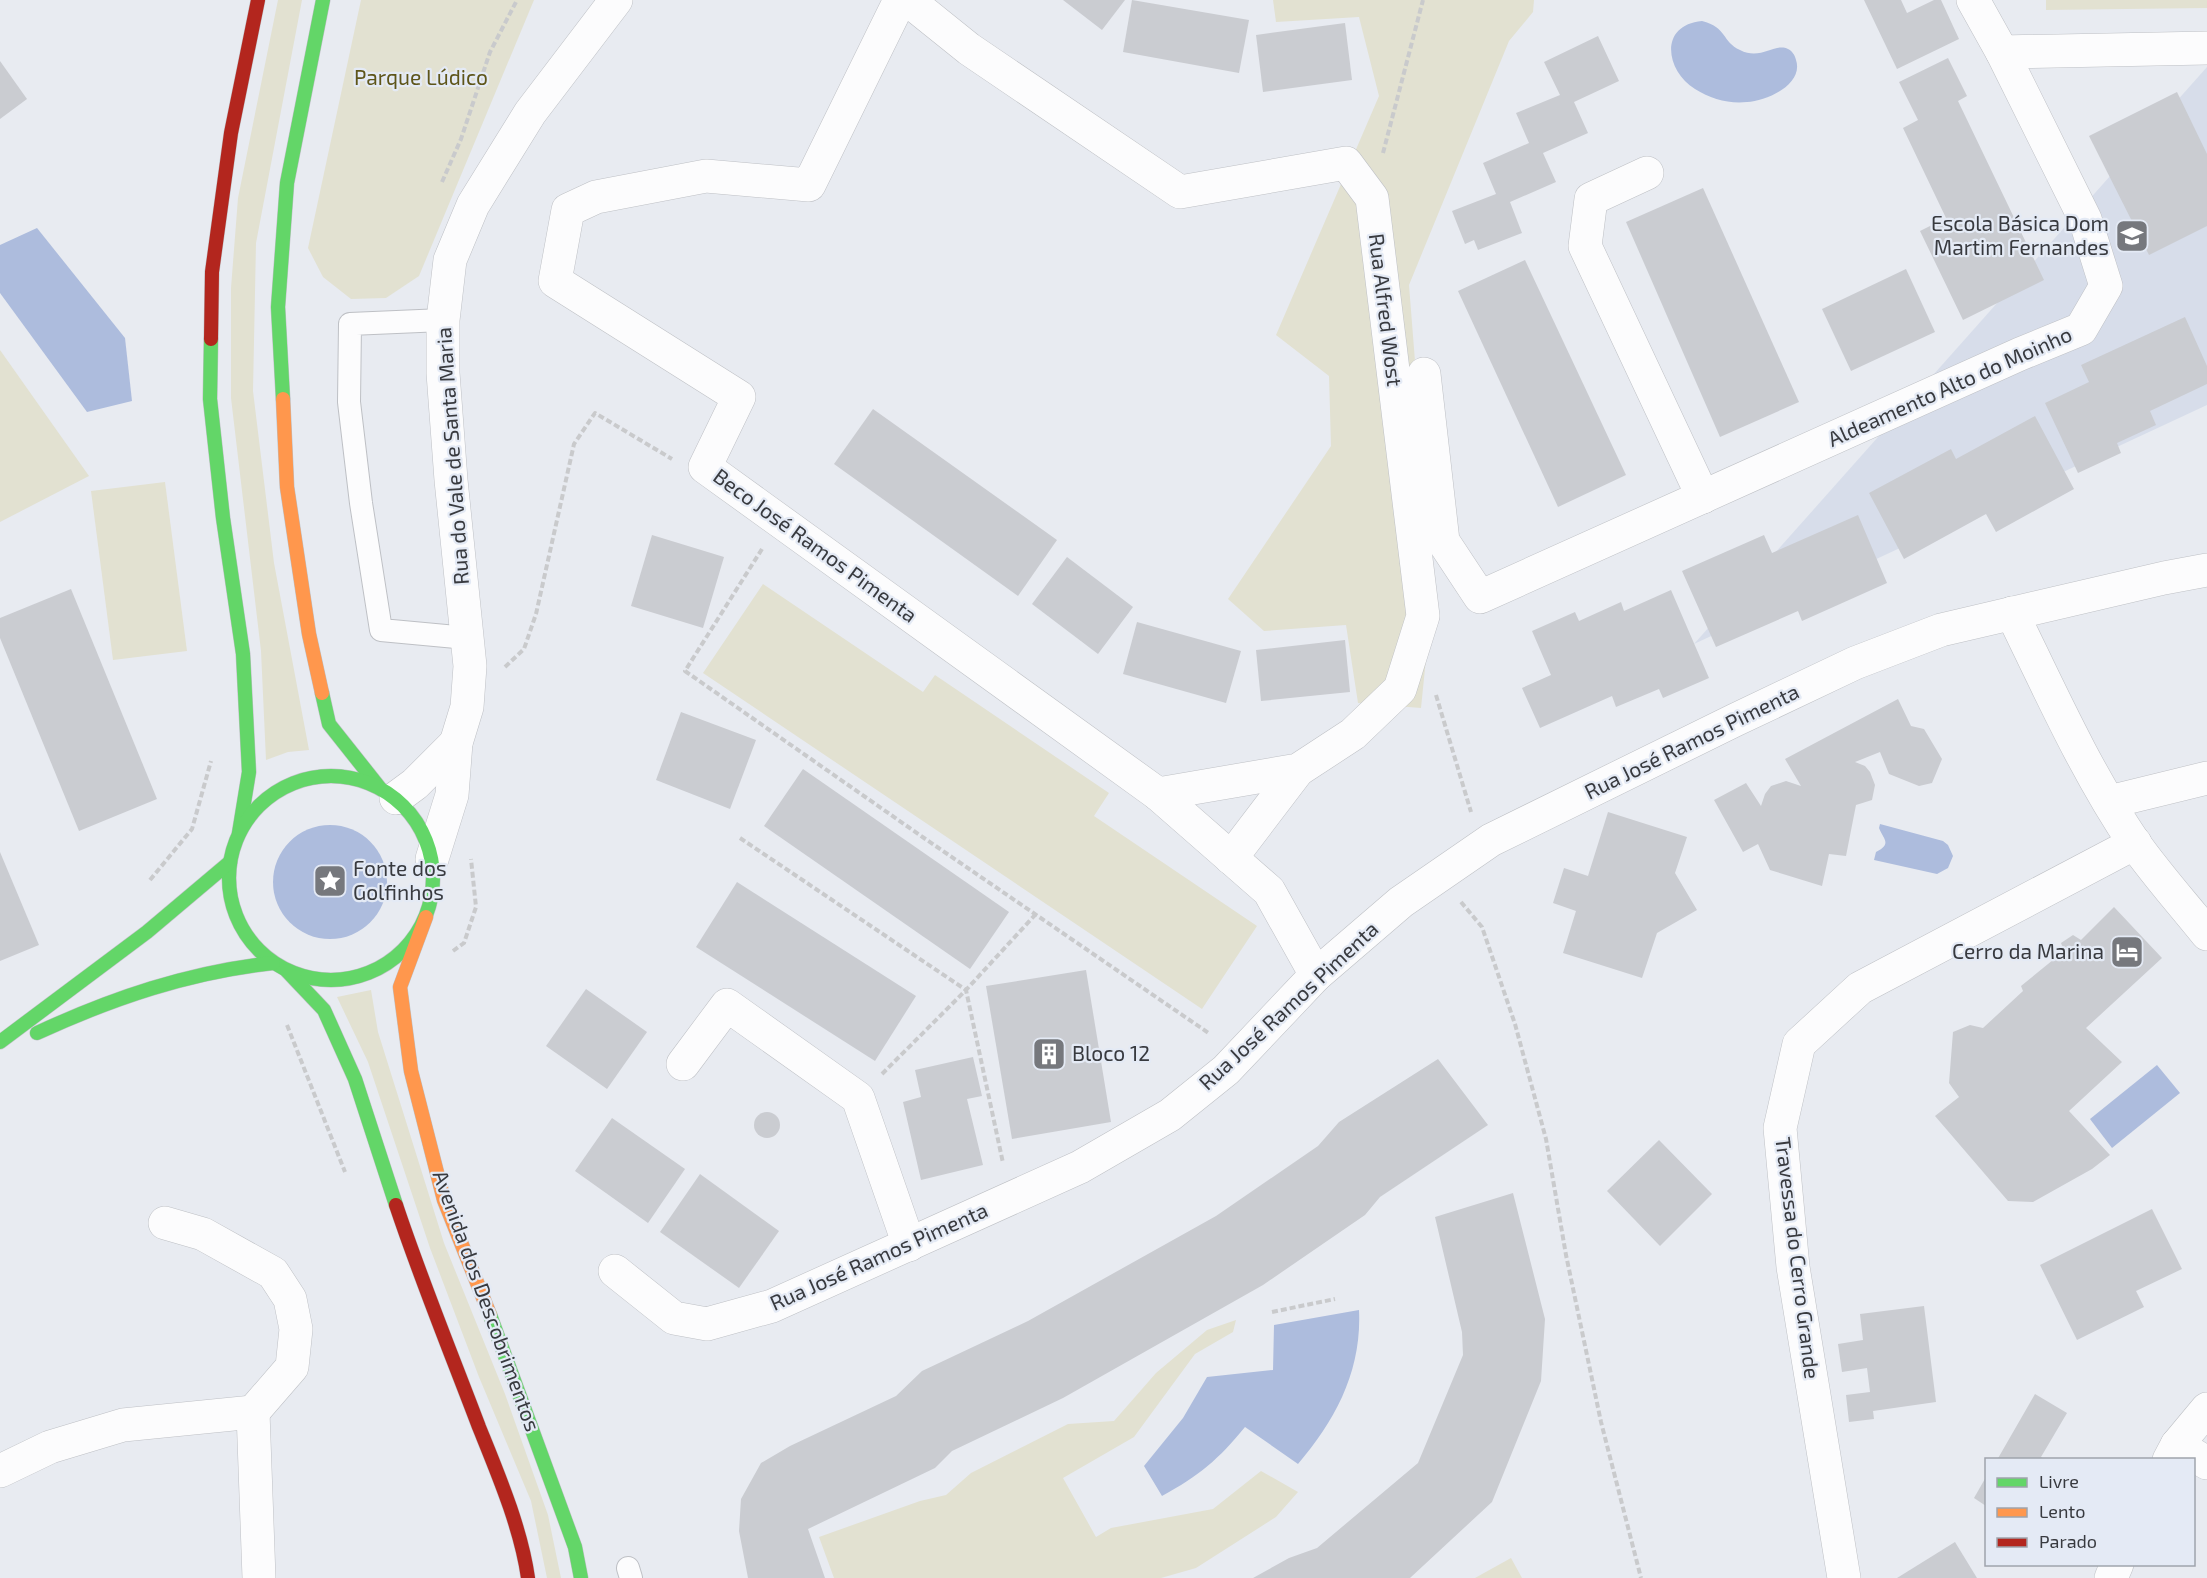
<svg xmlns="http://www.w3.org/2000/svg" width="2207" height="1578" viewBox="0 0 2207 1578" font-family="'Exo 2',sans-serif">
	<rect width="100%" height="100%" fill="#e8ebf1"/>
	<path fill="#d7ddea" d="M2207,67V405L1694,644Z"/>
	<g fill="#e2e1d1">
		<path d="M278,0H302L256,243L253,391L274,563L309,750L288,752L266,760L261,651L231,398V288L238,198Z"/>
		<path d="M361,0H534L419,276L386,298L351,299L323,277L308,248Z"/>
		<path d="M1273,0H1534L1533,12L1509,41L1409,285L1433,590L1421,708L1358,703L1346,625L1264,631L1228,599L1331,446L1329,376L1276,335L1379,96L1359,17L1276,22Z"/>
		<path d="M2046,0H2207V8L2046,10Z"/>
		<path d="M0,350L89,476L0,522Z"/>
		<path d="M165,482L187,651L113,660L91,491Z"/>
		<path d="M763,584L923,692L935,675L1109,793L1094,816L1257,926L1202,1009L703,673Z"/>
		<path d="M371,990L378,1032L444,1243L505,1394L548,1515L561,1578H547L531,1501L479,1377L430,1248L368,1062L337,997Z"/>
		<path d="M1236,1320L1233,1332L1195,1354L1134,1437L1063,1478L1096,1537L1111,1528L1213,1509L1261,1471L1298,1492L1276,1517L1196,1568L1161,1578H834L819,1537L920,1501L946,1495L971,1473L1068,1424L1114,1421L1156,1373L1207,1330Z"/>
		<path d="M1511,1558L1522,1578H1475Z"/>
	</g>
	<g fill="#adbcdd">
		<path d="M1702,21C1727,27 1722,42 1740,50C1761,61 1775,42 1788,49C1792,51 1795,55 1796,60C1804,84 1767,101 1747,102C1729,104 1711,99 1695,89C1665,70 1659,25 1702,21Z"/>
		<path d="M37,228L125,338L132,401L87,412L0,293V245Z"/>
		<path d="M1880,824L1943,841L1948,845L1953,856L1948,868L1937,874L1874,860L1876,852C1892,844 1884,840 1879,828Z"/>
		<circle cx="330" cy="882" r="57"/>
		<path d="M2157,1065L2180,1093L2112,1148L2090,1119Z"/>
		<path d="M1359,1310C1362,1370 1336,1420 1298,1464L1245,1427C1219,1459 1199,1476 1162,1496L1144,1466L1183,1418L1207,1377L1273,1370L1274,1325Z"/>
	</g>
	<g fill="#caccd1">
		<path d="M1063,0H1125L1102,30Z"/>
		<path d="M1132,0L1249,20L1239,73L1123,52Z"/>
		<path d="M1864,0H1901L1907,13L1934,0H1941L1959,39L1897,69Z"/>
		<path d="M1345,23L1352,80L1263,92L1256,35Z"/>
		<path d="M1598,36L1619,81L1574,102L1588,133L1543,153L1556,182L1510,202L1522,233L1478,250L1474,240L1465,244L1452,211L1496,194L1483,163L1529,143L1516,113L1560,95L1544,62Z"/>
		<path d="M1948,58L1967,96L1958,101L2044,280L1963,320L1920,231L1946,218L1903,128L1918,120L1899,82Z"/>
		<path d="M0,61L27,99L0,119Z"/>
		<path d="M2177,92L2207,154V226L2149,255L2089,136Z"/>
		<path d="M1703,188L1799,402L1720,437L1626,222Z"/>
		<path d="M1525,260L1626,475L1558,507L1458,291Z"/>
		<path d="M1906,269L1935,332L1851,371L1822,309Z"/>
		<path d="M2185,317L2207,366V384L2150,411L2156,425L2117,443L2121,453L2078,473L2045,403L2089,382L2081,365Z"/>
		<path d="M873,409L1057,540L1018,596L834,464Z"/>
		<path d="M2035,416L2074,489L1996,532L1986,514L1904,559L1869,493L1951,449L1956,459Z"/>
		<path d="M1858,515L1887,583L1802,621L1798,611L1716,647L1682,571L1764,535L1772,553Z"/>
		<path d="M652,535L724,557L703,628L631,606Z"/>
		<path d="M1067,557L1133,607L1098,654L1032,604Z"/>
		<path d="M71,589L157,799L79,831L0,638V618Z"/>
		<path d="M1671,590L1709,678L1663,698L1659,689L1616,707L1612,696L1540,728L1522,688L1551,675L1532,631L1575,612L1579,621L1621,602L1624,611Z"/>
		<path d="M1137,622L1241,651L1226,703L1123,674Z"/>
		<path d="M1345,640L1350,692L1261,701L1256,650Z"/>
		<path d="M1898,699L1911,726L1924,729L1942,759L1932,783L1919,786L1889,774L1880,752L1855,762L1865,766L1870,772L1875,785L1872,800L1856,805L1846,856L1829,854L1822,886L1770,870L1758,844L1743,852L1714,800L1746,783L1761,806L1765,794L1771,786L1786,781L1801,786L1785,759Z"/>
		<path d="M681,712L756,740L730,809L656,780Z"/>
		<path d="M803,769L1009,912L970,969L764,826Z"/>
		<path d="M1608,812L1687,837L1675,873L1697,910L1657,933L1642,978L1563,953L1576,911L1553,903L1564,868L1588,876Z"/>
		<path d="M0,852L39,945L0,961Z"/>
		<path d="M737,882L916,996L875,1061L696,947Z"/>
		<path d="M2114,907L2162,958L2086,1028L2122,1062L2069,1111L2110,1155L2092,1169L2033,1202L2008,1201L1935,1116L1959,1097L1949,1083L1953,1032L1970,1025L1983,1028L2023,991L2021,986L2064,951L2061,943L2073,935L2081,940Z"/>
		<path d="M1086,970L1111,1122L1012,1139L986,986Z"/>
		<path d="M586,989L647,1032L607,1089L546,1046Z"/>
		<path d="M973,1057L982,1096L967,1099L983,1165L921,1180L903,1102L921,1097L915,1070Z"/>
		<path d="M1438,1059L1488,1125L1380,1197L1365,1215L1263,1285L1063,1398L952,1451L935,1468L808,1529L825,1578H748L739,1531L741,1499L761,1463L790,1446L896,1396L922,1371L1028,1321L1216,1216L1318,1146L1339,1122Z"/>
		<circle cx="767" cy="1125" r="13"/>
		<path d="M612,1118L685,1169L648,1223L575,1171Z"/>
		<path d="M1659,1140L1712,1194L1660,1246L1607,1191Z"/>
		<path d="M700,1174L779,1231L739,1288L660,1232Z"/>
		<path d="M1513,1193L1545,1319L1541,1381L1492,1502L1410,1578H1253L1289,1558L1317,1548L1418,1463L1463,1355L1462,1332L1435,1217Z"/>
		<path d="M2152,1209L2182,1269L2136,1291L2144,1307L2077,1340L2040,1265Z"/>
		<path d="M1924,1306L1936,1402L1873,1411L1874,1419L1849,1422L1846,1395L1870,1392L1867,1368L1842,1372L1838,1344L1863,1340L1860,1314Z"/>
		<path d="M2035,1394L2067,1413L2041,1457L2046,1460H1997Z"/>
		<path d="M1986,1477V1506L1974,1498Z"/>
		<path d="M1955,1542L1977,1578H1897Z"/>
	</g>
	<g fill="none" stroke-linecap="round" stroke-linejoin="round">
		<defs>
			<g id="lane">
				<path d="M443,320L350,324L349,402L361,503L381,630L467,638"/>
				<path d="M628,1568L631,1578"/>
			</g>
			<g id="street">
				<path d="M900,0L809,185L706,176L596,197L568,210L555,281L739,397L705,467L1158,794L1269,891L1316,975"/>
				<path d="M908,0L969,49L1180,192L1346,163L1372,198L1423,616L1400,689L1353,734L1298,770L1158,794"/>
				<path d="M2002,52L2207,48"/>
				<path d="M1647,173L1591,199L1585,246L1703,497"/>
				<path d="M1424,374L1443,541L1480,597L2020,354L2081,329L2106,286L2085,219L2002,52L1973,0"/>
				<path d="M2012,613C2050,691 2086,772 2135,844C2157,875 2183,904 2207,934"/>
				<path d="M396,798L415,784L456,743"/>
				<path d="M2109,802L2207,778"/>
				<path d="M1231,858L1298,770"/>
				<path d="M432,859L452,795L456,743L467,707L470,666L451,480L443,373V320L450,260L473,205L530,113L616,0"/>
				<path d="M683,1064L727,1005L858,1098L909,1245"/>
				<path d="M165,1223L203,1234L273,1273L290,1299L296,1329L292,1367L253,1412"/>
				<path d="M615,1271L674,1318L707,1324L772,1306L1080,1167L1170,1115L1226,1070L1316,975L1401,902L1491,840L1735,720L1855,663L1941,630L2164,578L2207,570"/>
				<path d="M2177,1445L2207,1463"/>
				<path d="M2169,1460L2177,1445L2207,1409"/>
				<path d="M0,1471L50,1447L123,1425L253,1412L259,1578"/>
				<path d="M1844,1578L1793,1267L1780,1128L1799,1044L1860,988L2135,843"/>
				<path d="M2111,1578L2117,1564"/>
			</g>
			<g id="fast">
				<path d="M211,339L210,399L223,518L243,654L249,772L239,833"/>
				<path d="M283,399L278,307L287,183L323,0"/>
				<path d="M322,693L329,724L379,787"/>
				<circle cx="331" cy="878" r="102"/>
				<path d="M287,971L324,1010L355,1079L396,1205"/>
				<path d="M37,1033C113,998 189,972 273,963"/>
				<path d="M0,1042L147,932L230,862"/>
				<path d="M490,1315L575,1547L581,1578"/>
			</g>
			<g id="slow">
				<path d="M283,399L287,487L309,634L322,693"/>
				<path d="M426,917L400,987L411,1071L444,1200L490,1315"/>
			</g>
			<g id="jam">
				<path d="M211,339L212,272L231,133L258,0"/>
				<path d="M396,1205C421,1280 451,1353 479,1427C498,1474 521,1528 528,1578"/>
			</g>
		</defs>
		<use href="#lane" stroke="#bec0c5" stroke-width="24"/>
		<use href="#street" stroke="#bec0c5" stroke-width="34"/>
		<use href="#fast" stroke="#bec0c5" stroke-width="15"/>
		<use href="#slow" stroke="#bec0c5" stroke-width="15"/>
		<use href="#jam" stroke="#bec0c5" stroke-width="15"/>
		<g stroke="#c9cacc" stroke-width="4" stroke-dasharray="6 3" stroke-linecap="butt">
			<path d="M1383,153L1423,0"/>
			<path d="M442,182L461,139L490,52L517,0"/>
			<path d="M762,549L685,671L924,838L1210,1034"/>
			<path d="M505,667L524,649L536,614L574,444L595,413L672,459"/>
			<path d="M1436,695L1471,812"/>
			<path d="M740,838L966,990L1003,1163"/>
			<path d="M150,880L192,829L211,761"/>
			<path d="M1461,902L1482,927L1515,1024L1546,1139L1566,1255L1601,1422L1641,1578"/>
			<path d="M453,951L464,943L476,907L471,859"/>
			<path d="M287,1025L345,1172"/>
			<path d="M882,1074L966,990L1035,915"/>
			<path d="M1272,1312L1335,1299"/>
		</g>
		<use href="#lane" stroke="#fcfcfd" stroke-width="22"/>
		<use href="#street" stroke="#fcfcfd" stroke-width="33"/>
		<use href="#fast" stroke="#63d668" stroke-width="14"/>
		<use href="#slow" stroke="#ff974d" stroke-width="14"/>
		<use href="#jam" stroke="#b3261e" stroke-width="14"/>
	</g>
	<defs>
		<symbol id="school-square" viewBox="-11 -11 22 22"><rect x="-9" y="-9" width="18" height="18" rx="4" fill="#76787d" stroke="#e4eaf5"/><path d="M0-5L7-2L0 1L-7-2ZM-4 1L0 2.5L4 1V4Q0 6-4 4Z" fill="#fff"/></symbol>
		<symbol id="sight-square" viewBox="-11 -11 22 22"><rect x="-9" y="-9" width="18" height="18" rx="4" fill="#76787d" stroke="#e4eaf5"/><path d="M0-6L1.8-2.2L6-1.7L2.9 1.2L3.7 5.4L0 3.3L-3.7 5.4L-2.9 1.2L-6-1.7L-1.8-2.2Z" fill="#fff"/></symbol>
		<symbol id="hotel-square" viewBox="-11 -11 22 22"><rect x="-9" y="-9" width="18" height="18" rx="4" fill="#76787d" stroke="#e4eaf5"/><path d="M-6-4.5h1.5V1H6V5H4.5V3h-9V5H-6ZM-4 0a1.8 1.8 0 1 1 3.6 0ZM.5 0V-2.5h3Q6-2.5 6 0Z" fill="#fff"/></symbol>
		<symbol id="building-square" viewBox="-11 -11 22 22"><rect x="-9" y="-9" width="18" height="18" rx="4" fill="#76787d" stroke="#e4eaf5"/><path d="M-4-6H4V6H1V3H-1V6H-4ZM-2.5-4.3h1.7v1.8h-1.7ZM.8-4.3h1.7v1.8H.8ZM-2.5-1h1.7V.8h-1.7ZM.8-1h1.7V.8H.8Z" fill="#fff"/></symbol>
	</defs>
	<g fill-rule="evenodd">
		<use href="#school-square" x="2113" y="217" width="38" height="38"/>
		<use href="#sight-square" x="311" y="862" width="38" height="38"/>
		<use href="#hotel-square" x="2108" y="933" width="38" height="38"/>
		<use href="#building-square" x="1030" y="1035" width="38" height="38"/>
	</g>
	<g text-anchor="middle" stroke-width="4.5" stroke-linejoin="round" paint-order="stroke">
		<g font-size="21" fill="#5e5519" stroke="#e4eaf5">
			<text x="421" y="85">Parque Lúdico</text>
		</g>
		<g font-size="21" fill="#383a3f" stroke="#e4eaf5" text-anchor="end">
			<text x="2109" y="231">Escola Básica Dom<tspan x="2109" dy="24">Martim Fernandes</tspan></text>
			<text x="353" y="876" text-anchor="start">Fonte dos<tspan x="353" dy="24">Golfinhos</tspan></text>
			<text x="2104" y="959">Cerro da Marina</text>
			<text x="1072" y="1061" text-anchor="start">Bloco 12</text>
		</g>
		<g font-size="21" fill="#383a3f" stroke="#e4eaf5">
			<text transform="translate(1385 310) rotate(83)" y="7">Rua Alfred Wost</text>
			<text transform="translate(1950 387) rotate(-24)" y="7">Aldeamento Alto do Moinho</text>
			<text transform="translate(453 456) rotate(-94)" y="7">Rua do Vale de Santa Maria</text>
			<text transform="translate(815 546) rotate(36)" y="7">Beco José Ramos Pimenta</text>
			<text transform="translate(1692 742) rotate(-26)" y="7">Rua José Ramos Pimenta</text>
			<text transform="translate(1289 1006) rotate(-43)" y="7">Rua José Ramos Pimenta</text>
			<text transform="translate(879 1257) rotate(-24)" y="7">Rua José Ramos Pimenta</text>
			<text transform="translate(1797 1258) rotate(83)" y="7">Travessa do Cerro Grande</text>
			<text transform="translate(486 1301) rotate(70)" y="7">Avenida dos Descobrimentos</text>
		</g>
	</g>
	<rect x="1985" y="1458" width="210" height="108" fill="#e4eaf5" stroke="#9fa4ac" stroke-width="1.5"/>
	<rect x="1997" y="1478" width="30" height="9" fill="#63d668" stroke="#9fa4ac" stroke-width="1.5"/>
	<text x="2039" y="1488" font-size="18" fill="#383a3f">Livre</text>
	<rect x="1997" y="1508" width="30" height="9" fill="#ff974d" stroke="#9fa4ac" stroke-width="1.5"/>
	<text x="2039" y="1518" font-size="18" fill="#383a3f">Lento</text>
	<rect x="1997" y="1538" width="30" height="9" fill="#b3261e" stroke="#9fa4ac" stroke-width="1.5"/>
	<text x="2039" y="1548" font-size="18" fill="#383a3f">Parado</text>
</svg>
